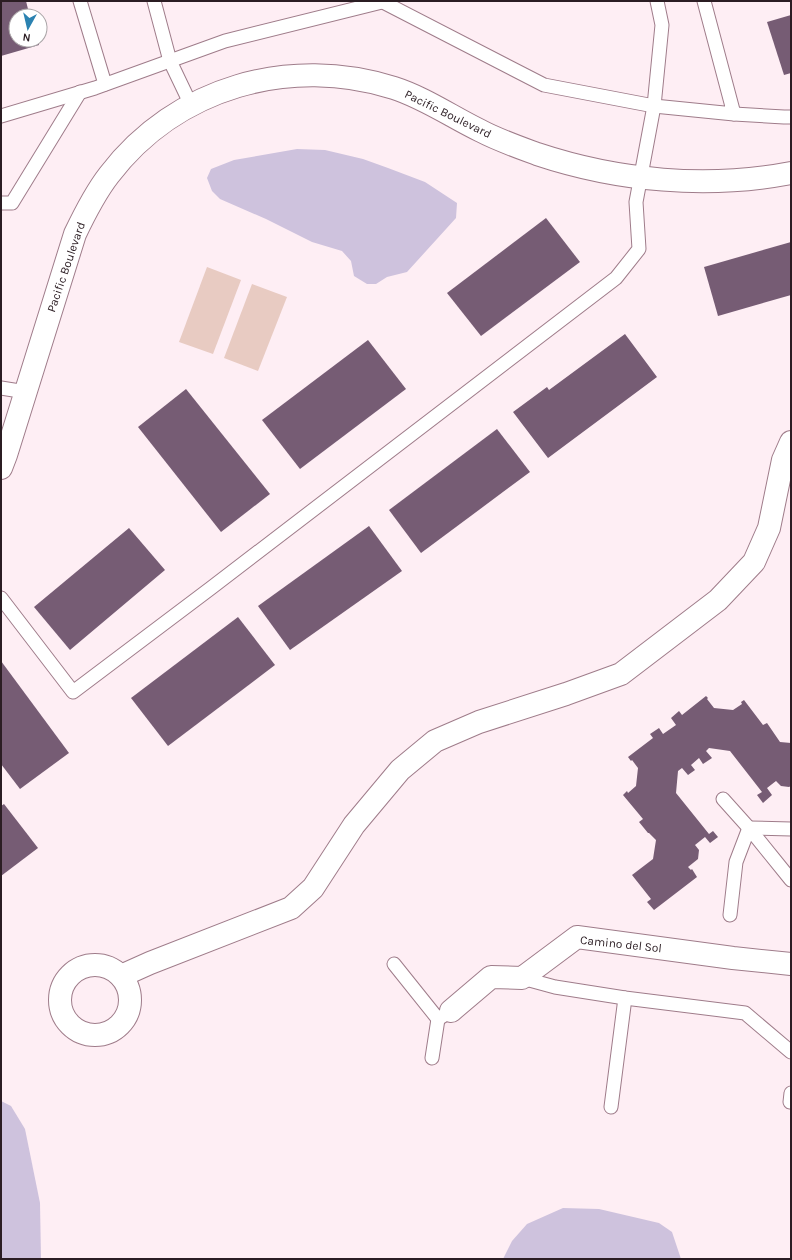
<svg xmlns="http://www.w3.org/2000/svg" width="792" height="1260" viewBox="0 0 792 1260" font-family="Karla,sans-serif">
	<rect width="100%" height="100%" fill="#feeef4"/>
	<g fill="#e8cbc2">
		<path d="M207,267L241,280L213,354L179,342Z"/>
		<path d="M252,284L287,297L258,371L224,358Z"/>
	</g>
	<g fill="#cec2dd">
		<path d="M297,149L325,150L363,159L388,168L425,182L457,203L456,218L407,272L387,277L376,284H367L354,276L351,261L342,251L312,242L266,219L220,199L212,191L207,178L211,169L234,160Z"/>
		<path d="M1,1101L11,1106L25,1129L40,1203L41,1259H1Z"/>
		<path d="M563,1208L599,1209L659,1223L672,1232L681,1259H503L512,1241L527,1224Z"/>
	</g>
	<g fill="#765c74">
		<path d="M1,1H26L29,13L37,11L38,16H16V40H38L39,45L1,56Z"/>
		<path d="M791,15V73L784,75L767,22Z"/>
		<path d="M546,218L580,262L481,336L447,293Z"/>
		<path d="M791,242V295L718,316L704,267Z"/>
		<path d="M625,334L657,377L548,458L513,412L547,387L549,390Z"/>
		<path d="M368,340L406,389L300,469L262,420Z"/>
		<path d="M186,389L270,494L221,532L138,427Z"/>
		<path d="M497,429L530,472L421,553L389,510Z"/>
		<path d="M369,526L402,571L290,650L258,606Z"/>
		<path d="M129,528L165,570L70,650L34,607Z"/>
		<path d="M238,617L275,665L168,746L131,698Z"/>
		<path d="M1,661L69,753L20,789L1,764Z"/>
		<path d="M706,696L708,698L707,699L714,708L733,710L742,704L741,702L744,700L763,725L767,723L780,742L791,743V786L789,787L781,786L776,781L767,788L772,795L763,803L757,795L762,792L730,751L709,748L706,751L712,758L703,764L699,758L691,765L695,770L688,775L682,768L678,771L676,793L709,834L713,831L718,837L710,843L705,837L695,845L699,850L698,859L688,867L691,870L692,869L697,877L654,910L647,902L651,899L632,875L653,859L656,840L649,833H648L639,822L643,819L623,795L627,791L628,793L636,786L638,768L632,760L631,761L628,757L653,738L650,734L659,728L663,734L676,725L671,718L679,711L682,715Z"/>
		<path d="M4,804L38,848L1,876V806Z"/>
	</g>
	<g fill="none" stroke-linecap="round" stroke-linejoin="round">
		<defs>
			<g id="lane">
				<path d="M80,1L105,84"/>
				<path d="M154,1L170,61L191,105"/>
				<path d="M383,2L544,85L654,106L734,114L704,1"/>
				<path d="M734,114L784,117H791"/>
				<path d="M1,116L95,88L225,41L386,1"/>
				<path d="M1,203H12L80,92"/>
				<path d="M1,388L26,392"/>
				<path d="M1,598L73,692L211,588L616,278L639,249L636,202L654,106L662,25L657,1"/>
				<path d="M723,799L749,828L791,880"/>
				<path d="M730,915L736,862L749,828L791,829"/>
				<path d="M394,964L438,1019L451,1011"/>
				<path d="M522,978L555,987L625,998L745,1013L791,1052"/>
				<path d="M432,1058L438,1019"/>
				<path d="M790,1102L791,1093"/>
				<path d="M611,1107L625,998"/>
			</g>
			<g id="street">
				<path d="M1,468L6,455L75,234C85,213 95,193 109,175C176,87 290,55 394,88C425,98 452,117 481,131C498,140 518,147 537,154C618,181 707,189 791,173"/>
				<circle cx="95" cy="1000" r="35"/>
				<path d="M121,976L150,963L291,908L313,888L354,825L400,770L435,741L479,722L566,694L621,674L718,600L754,562L769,528L783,460L791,442"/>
				<path d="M451,1011L491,977L522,978L577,937L733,958L791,964"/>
			</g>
		</defs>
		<use href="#lane" stroke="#9f7c8a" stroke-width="15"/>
		<use href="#street" stroke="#9f7c8a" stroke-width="24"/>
		<use href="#lane" stroke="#fff" stroke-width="13"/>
		<use href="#street" stroke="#fff" stroke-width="22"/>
	</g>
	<g text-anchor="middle" stroke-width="4" stroke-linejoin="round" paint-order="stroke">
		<g font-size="12" fill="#2b1d23" stroke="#fff">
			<text transform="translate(448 114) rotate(26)" y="4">Pacific Boulevard</text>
			<text transform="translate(66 267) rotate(-71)" y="4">Pacific Boulevard</text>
			<text transform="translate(621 944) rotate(6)" y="4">Camino del Sol</text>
		</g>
	</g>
	<rect width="792" height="1260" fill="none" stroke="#2b1d23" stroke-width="4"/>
	<g transform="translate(28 28) rotate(188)"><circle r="19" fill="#ffffff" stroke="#aaa5a7"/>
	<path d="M0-3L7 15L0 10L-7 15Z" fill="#2b82b1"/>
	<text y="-6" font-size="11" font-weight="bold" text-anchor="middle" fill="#2b1d23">N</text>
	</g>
</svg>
